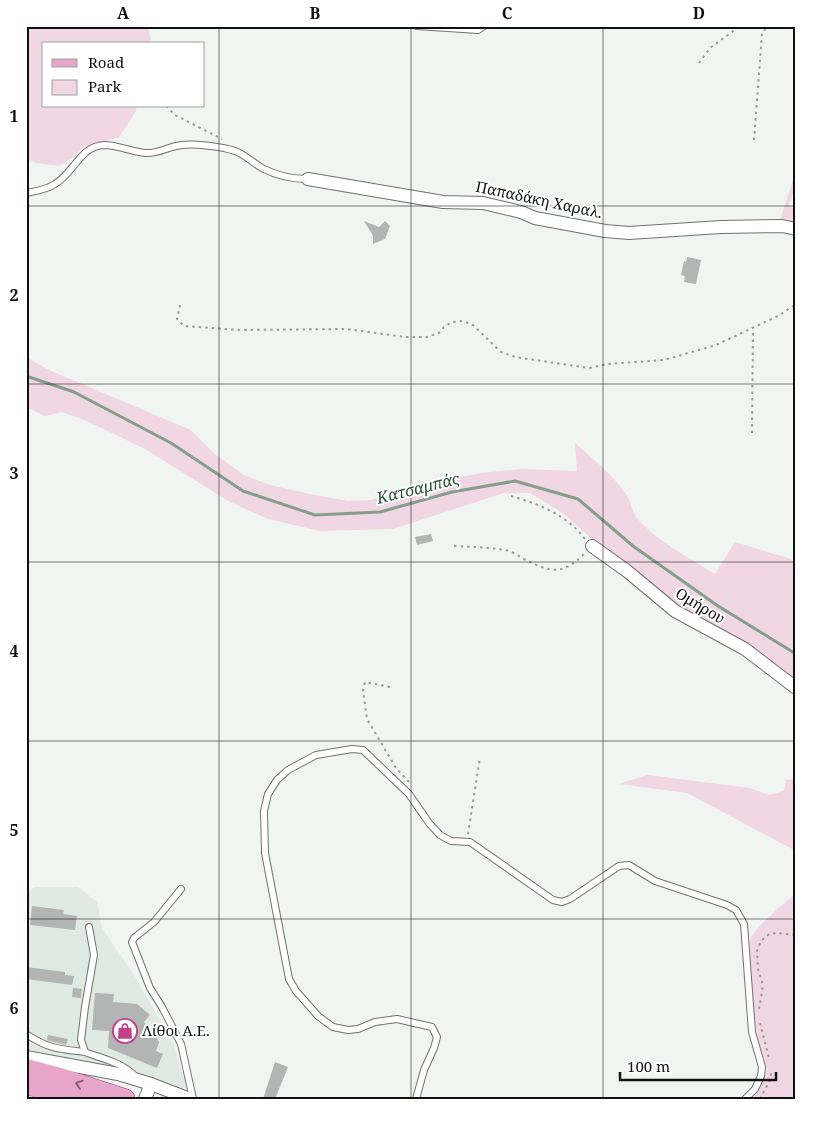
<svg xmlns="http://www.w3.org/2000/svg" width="822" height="1125" viewBox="0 0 822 1125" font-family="'Noto Serif',serif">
	<rect width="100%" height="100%" fill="#f1f5f2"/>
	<path fill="#dfeae2" d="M34,887H78L97,902L102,928L134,975L174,1045L186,1087L175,1091L127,1067L53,1060L26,1054V897Z"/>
	<g fill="#f1d7e3">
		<path d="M26,26H147L151,38L150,44H44V106H137L136,111L119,137L82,148L72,158L59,166L36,163L26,158Z"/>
		<path d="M796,171V184L789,205L796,207V226L779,223Z"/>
		<path d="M26,357L49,370L191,430L216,455L244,475L270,485L310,494L348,501L371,500L418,486L481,473L521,469L577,471L575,443C593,459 612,474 626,494C631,501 632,512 637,518C655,540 691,559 715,574L735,542L791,559L796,565V683L681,608L599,545L561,512L530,493H504L393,529L320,531L268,519L230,502L145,449L87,421L62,412L45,416L26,407Z"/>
		<path d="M647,775L750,788L769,795L784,791L786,780L796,779V851L687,793L619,784Z"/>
		<path d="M796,894V1099H752C776,1067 764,1068 757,1035C753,1017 746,956 750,940C753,929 786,901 796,894Z"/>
	</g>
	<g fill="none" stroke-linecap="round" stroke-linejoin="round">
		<path stroke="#859f8c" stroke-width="3" d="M26,376L74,392L171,443L243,491L315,515L380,512L452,492L515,481L578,499L633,546L718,606L796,654"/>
	</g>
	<g fill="#b2b5b3">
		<path d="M364,221L379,227L385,221L390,226L385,239L373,244V236Z"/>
		<path d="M687,257L701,260L696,284L684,282L685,276L681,275L684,261L686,262Z"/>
		<path d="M431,534L433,541L417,545L415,537Z"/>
		<path d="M32,906L64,910L63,914L77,916L75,930L30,925Z"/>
		<path d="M26,967L65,972V975L74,976L72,985L26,979Z"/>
		<path d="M73,988L82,989L81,998L72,997Z"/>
		<path d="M95,993L114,994L113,1002L137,1004L150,1015L144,1022L151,1029L149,1034L156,1037L159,1042L156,1051L163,1054L157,1068L108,1048L109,1031L92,1030Z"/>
		<path d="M48,1035L68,1039L66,1045L47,1040Z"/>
		<path d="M275,1062L288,1067L275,1099H263Z"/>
	</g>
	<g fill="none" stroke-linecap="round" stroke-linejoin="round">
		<defs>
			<g id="lane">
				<path d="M417,26L478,30L484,26"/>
				<path d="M26,193C36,191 46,190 55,184C74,173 80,146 104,145C118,145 132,152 145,153C159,154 169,146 182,145C193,143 224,147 235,151C246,155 254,164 264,169C278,176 293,179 308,179"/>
				<path d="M181,889L154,922L134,938L132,942L150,988L162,1007L181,1044L193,1099"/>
				<path d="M89,927L94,955L85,1007L81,1040L85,1052C103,1059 122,1062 136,1077"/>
				<path d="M26,1034C49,1049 58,1049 85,1052"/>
				<path d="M416,1099L424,1070L434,1048L437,1037L432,1027L397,1019L375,1022L358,1029L348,1030L333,1027L318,1016L296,991L289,979L265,853L264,811L268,794L277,780L288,770L316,755L352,749L363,750L409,794L429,823L440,835L451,841L470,842L553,900L562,902L570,899L619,866L629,865L655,881L727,905L736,910L744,924L752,1032L762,1067L761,1076L755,1089L745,1099"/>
			</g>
			<g id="street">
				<path d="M308,179L443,202L483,203L521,212L535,218L605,231L629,233L721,227L782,226L796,229"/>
				<path d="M592,546L627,571L675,611L745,649L796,688"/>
				<path d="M26,1057L118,1074L151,1084L145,1099"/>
				<path d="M151,1084L190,1099"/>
			</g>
			<g id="primary">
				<path d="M26,1069L60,1078L125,1099"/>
				<path d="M26,1084L80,1099"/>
			</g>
		</defs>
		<use href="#lane" stroke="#6f7270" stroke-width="8"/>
		<use href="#street" stroke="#6f7270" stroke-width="14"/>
		<use href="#primary" stroke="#934a72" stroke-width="21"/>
		<g stroke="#989b99" stroke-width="2" stroke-dasharray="2.5 4" stroke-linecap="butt">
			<path d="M699,63L710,48L740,26"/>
			<path d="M166,106L175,115L222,139"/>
			<path d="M754,140L762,34L767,26"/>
			<path d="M180,305L177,319L184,326L239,330L347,329L405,337H427L439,333L444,327L452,322L463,321L473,325L501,352L515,357L589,368L608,364L664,360L716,345L778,316L796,304"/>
			<path d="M752,433L753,329"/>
			<path d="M511,496C539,504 567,515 585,539"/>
			<path d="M454,546C473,547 491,547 509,551C515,553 520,557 526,560C552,573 563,575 585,553"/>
			<path d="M390,687L365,682L363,691L367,719L396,768L411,784"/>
			<path d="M468,834L480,757"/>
			<path d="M759,1009L763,985L758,969L757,951L761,941L769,934L777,933L796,935"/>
			<path d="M760,1023L769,1058"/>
			<path d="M760,1099L771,1078V1072"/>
		</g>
		<use href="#lane" stroke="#fff" stroke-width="6"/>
		<use href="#street" stroke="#fff" stroke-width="12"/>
		<use href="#primary" stroke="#e8a5ca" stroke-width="20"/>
	</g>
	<defs><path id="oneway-chevron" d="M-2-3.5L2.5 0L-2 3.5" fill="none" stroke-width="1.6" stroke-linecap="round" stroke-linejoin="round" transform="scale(1.25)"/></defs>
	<use stroke="#876277" href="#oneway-chevron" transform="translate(79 1084) rotate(-162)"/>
	<path fill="none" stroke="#101111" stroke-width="1" stroke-opacity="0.55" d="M219,26V1099M411,26V1099M603,26V1099M26,206H796M26,384H796M26,562H796M26,741H796M26,919H796"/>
	<defs>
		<symbol id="shop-ring" viewBox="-11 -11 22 22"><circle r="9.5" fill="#fff" stroke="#c1418b" stroke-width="1.5"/><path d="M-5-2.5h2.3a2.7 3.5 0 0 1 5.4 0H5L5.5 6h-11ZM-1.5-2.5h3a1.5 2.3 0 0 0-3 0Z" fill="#c1418b"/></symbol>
	</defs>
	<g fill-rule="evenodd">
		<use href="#shop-ring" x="111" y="1017" width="28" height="28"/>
	</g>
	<g text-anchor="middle" stroke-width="4" stroke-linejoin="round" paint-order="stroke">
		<g font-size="15" fill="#101111" stroke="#fff">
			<text transform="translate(539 200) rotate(12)" y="5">Παπαδάκη Χαραλ.</text>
			<text transform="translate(700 606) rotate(31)" y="5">Ομήρου</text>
		</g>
		<g font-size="15" fill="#101111" stroke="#fff" text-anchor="start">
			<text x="142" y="1036">Λίθοι Α.Ε.</text>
		</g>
		<g font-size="16" font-style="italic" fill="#265336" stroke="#fff">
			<text transform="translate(418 488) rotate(-14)" y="6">Κατσαμπάς</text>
		</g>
	</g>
	<rect width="822" height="1125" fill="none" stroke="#ffffff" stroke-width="55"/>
	<rect x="42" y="42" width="162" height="65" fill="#ffffff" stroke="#9fa0a0"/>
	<rect x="52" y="59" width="25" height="8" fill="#e8a5ca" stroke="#9fa0a0"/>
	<text x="88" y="68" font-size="15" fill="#101111">Road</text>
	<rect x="52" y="80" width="25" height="15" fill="#f1d7e3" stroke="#9fa0a0"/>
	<text x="88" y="92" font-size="15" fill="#101111">Park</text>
	<path d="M620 1072v8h156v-8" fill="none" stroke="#101111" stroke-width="2.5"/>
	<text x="627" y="1072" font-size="15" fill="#101111" stroke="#ffffff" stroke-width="4" paint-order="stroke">100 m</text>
	<rect x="28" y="28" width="766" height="1070" fill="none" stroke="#101111" stroke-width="2"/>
	<g font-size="16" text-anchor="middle" font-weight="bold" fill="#101111">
		<text x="123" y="19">A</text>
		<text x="315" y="19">B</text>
		<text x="507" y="19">C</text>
		<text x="699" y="19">D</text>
		<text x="14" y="122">1</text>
		<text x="14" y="301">2</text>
		<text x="14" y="479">3</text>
		<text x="14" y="657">4</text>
		<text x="14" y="836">5</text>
		<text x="14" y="1014">6</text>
	</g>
</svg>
